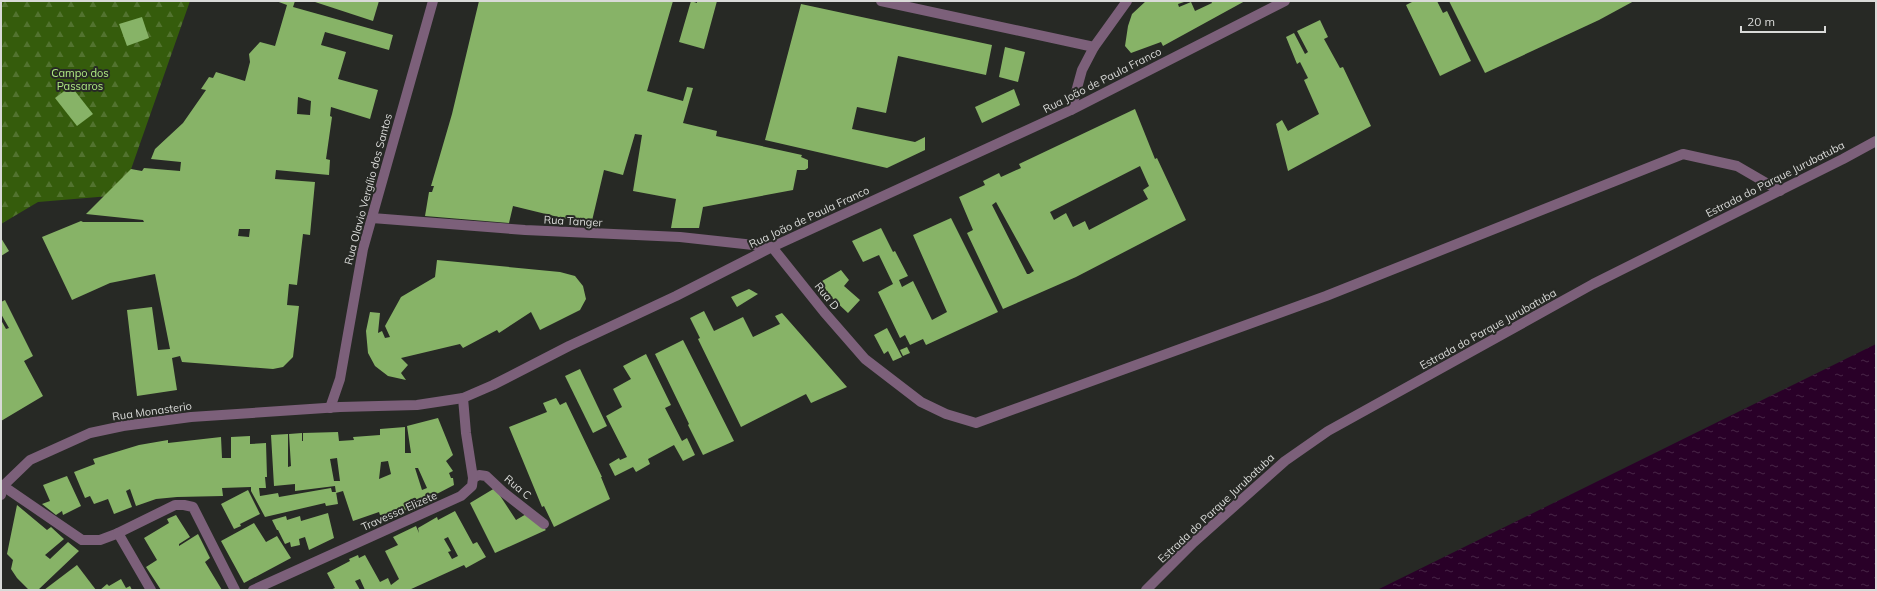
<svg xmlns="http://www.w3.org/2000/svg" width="1877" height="591" viewBox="0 0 1877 591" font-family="Mulish,sans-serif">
	<defs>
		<pattern id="forest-firs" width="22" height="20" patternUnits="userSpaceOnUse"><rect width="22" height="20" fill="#355c0c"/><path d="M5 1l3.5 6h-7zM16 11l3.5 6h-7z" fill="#52732f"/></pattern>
		<pattern id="water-ripples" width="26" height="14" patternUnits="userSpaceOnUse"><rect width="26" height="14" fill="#290028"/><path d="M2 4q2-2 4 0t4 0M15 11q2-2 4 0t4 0" fill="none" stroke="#472546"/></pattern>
	</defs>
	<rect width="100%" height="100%" fill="#272925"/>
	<path fill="url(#forest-firs)" d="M1,1H190L122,195L38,202L1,224Z"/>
	<path fill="url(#water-ripples)" d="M1876,344V590H1377Z"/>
	<g fill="#87b367" fill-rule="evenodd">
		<path d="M276,1H295L293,7L393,35L389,50L325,32L321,45L346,52L338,79L378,90L370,119L331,107L330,116L332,117L326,159L330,160L329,175L276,170L275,179L315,182L310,235L303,234L297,285L289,284L287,305L299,306L293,357L283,367L273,369L182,362L180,356L172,358L177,390L137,396L127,310L152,307L158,350L170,349L155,274L110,283L72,300L42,237L81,221L83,222H144L143,220L86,214L131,169L142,171L144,168L180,171L181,162L151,159L155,149L183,123L206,90L201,89L209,77L213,78L216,72L245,81L250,62L249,54L260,42L275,46L287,5ZM298,97L311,101L310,115L297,114ZM239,229H250L249,237L238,236Z"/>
		<path d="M312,1H379L373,21Z"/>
		<path d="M479,1H673L647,91L683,101L687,87L693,88L683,123L717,131L716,136L802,155L801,157L808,160V168L805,170H797L793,190L703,207L699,228H671L676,199L633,191L642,135L635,134L623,175L604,170L591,225L513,206L509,223L425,216L429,192H432L434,186H431L452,114Z"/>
		<path d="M691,1L697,3V1H717L704,49L679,42Z"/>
		<path d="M1146,1H1187L1178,4L1179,7L1191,2L1195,11L1212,3L1211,1H1245L1163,46L1161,42L1131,53L1125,46L1128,26L1132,14Z"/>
		<path d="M1414,1H1437L1443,13L1447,11L1471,61L1440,76L1406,5Z"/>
		<path d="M1449,1H1634L1599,20L1485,73Z"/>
		<path d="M801,4L992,45L986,75L898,56L886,113L857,107L852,129L915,142L925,137V150L887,168L765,140Z"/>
		<path d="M142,17L149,38L127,46L119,24Z"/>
		<path d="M1320,20L1328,37L1324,39L1340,68L1343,67L1371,126L1288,171L1276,124L1282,120L1288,131L1319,114L1304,80L1308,78L1300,62L1297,64L1286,37L1294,33L1305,54L1308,52L1297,31Z"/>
		<path d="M1005,47L1025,52L1018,82L999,77Z"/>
		<path d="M71,86L93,114L77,126L55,98Z"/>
		<path d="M1014,89L1020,105L982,123L975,107Z"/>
		<path d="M1135,109L1155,159L1157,158L1186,220L1076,277L1003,309L967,233L973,230L959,197L985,185L983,181L999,173L1001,177L1021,168L1019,164ZM1140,166L1149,186L1143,190L1148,199L1089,230L1085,221L1073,227L1066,213L1054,220L1050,212ZM996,202L1034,271L1029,274H1027L992,205Z"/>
		<path d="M951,218L998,312L926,345L923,339L910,345L905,335L900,338L878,292L893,284L879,255L863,262L852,241L881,228L893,252L895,251L908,276L899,280L902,287L913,281L932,320L947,312L913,235Z"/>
		<path d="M1,238L9,251L1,256Z"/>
		<path d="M437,260L560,272L575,276L583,286L586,299L580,310L540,330L531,312L499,333L497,330L463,348L460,344L401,358L408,365L401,373L406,380L388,376L375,366L368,353L366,331L370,312L380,313L378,333L382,331L385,338L390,337L385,326L401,297L435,277Z"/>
		<path d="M841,270L849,280L844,286L860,300L848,313L817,284Z"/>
		<path d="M749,289L758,294L737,307L731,297Z"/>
		<path d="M5,300L33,356L24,361L43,396L1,421V320L6,329L9,328L1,314V302Z"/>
		<path d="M704,311L714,331L743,317L753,337L780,324L775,316L782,313L847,387L811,403L806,394L741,427L698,339L700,338L690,318Z"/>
		<path d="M887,328L902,357L893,361L888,351L884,354L874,335Z"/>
		<path d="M683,340L734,441L703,455L688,425L689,424L655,354Z"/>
		<path d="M907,347L910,353L903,356L900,350Z"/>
		<path d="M646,354L671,405L665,408L682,441L687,438L695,455L683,461L674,445L648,459L650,464L636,472L633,467L615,476L609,464L619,458L620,460L627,457L606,416L622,407L613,389L631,379L623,366Z"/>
		<path d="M580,369L607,426L593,433L565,376Z"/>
		<path d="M556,398L560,405L566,402L602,477H601L610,499L554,527L544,506L542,507L509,427L547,412L543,403Z"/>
		<path d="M438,418L453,455L446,461L453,471L449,473L451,478H453L454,485L404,511L380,515L379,512L353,521L343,491L336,493L335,486L295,491V484L274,486L271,435L288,434V467L291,466L289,434L302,433V441H303V433L338,432L339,441L354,440L353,437L380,435V429L405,427V453H411L407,426ZM337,458L340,481H334L330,459ZM388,461L391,474L379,479L381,462ZM415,468H418L427,488L422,490Z"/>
		<path d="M250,436V444L266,443L267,477H265L266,488H259L260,496L278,493L279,497L331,488L332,492H336L338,504L326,506L325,503L265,517L251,491V487L222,488L223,496L177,497L156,499L136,506L130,489L126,491L132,507L114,514L108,499L94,504L90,496L85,498L74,472L95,464L93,459L139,445L168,440V443L221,437L222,458H231V437Z"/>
		<path d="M67,476L81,506L63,515L62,511L56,515L42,504L50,501L43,485Z"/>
		<path d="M495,488L516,520L528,513L546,530L495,553L470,503Z"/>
		<path d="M248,490L260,514L240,524L241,526L234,529L221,504Z"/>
		<path d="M17,505L47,530L51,527L64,539L45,555L50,559L68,542L79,551L38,590H29L17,578L11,569L13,560L7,554Z"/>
		<path d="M455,511L473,544L477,542L486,557L466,568L464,565L409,590H365L360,579L355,581L360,590H330L335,588L327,573L350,561L349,559L358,555L359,558L365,555L380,582L388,578L391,585L399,579L385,551L398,545L393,537L416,526L419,533L418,528L437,517L438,520ZM448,537L458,556L452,559L448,552L451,551L444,539Z"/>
		<path d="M328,513L334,538L309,550L305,537L299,539L300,545L291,547L290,542L285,544L278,530H277L272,520L286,516L287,520L300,516L301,521Z"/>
		<path d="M176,515L190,537L179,544V546L198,534L210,558L205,562L222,590H161L146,567L157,560L144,538L169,523L167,519Z"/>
		<path d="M254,523L266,542L277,536L291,558L244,583L221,541Z"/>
		<path d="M77,565L96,590H44Z"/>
		<path d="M121,579L126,588L130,586L132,590H100L107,584L109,586Z"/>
	</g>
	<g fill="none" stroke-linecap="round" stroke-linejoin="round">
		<g stroke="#7c607a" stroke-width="10">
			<path d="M881,1L1094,47"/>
			<path d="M1071,110L1082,70L1094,47L1127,1"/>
			<path d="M372,218L525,230L680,237L772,247L824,312L865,359L921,402L946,414L976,423L1326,296L1683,154L1737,166L1780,191"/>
			<path d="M330,408L340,379L363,249L433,1"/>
			<path d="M473,478L479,475L486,476L503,492L544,524"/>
			<path d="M3,486L82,540H100L116,534L175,505H184L193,507L235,590"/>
			<path d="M1,495L3,486L30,460L90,433L123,426L191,417L340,407L417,405L463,398L493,385L569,346L676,296L772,247L1071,110L1285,1"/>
			<path d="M118,533L151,590"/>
			<path d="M253,590L461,496L472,486L473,478L466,433L463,398"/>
			<path d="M1146,590L1193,543L1285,461L1328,431L1593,284L1843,159L1876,141"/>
		</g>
	</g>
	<g text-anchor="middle" stroke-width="4" stroke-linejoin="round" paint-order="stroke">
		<g font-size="11" fill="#aee983" stroke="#272925">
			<text x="80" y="77">Campo dos<tspan x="80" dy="13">Passaros</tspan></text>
		</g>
		<g font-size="11" fill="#d9dad8" stroke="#272925">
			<text transform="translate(1102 80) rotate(-27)" y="4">Rua João de Paula Franco</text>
			<text transform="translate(1775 179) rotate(-27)" y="4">Estrada do Parque Jurubatuba</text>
			<text transform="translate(368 189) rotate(-75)" y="4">Rua Olavio Vergílio dos Santos</text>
			<text transform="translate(809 217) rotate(-25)" y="4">Rua João de Paula Franco</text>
			<text transform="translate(573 221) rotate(3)" y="4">Rua Tanger</text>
			<text transform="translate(827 296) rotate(51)" y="4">Rua D</text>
			<text transform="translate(1488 329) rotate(-29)" y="4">Estrada do Parque Jurubatuba</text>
			<text transform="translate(152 411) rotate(-8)" y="4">Rua Monasterio</text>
			<text transform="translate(518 487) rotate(40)" y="4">Rua C</text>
			<text transform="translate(1216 508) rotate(-43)" y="4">Estrada do Parque Jurubatuba</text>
			<text transform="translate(399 511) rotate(-24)" y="4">Travessa Elizete</text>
		</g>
	</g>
	<rect width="1877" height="591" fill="none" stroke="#d9dad8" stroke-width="4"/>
	<path d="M1741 26v6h84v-6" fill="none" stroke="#d9dad8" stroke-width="2"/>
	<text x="1747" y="26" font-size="12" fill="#d9dad8" stroke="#272925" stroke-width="3" paint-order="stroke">20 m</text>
</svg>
